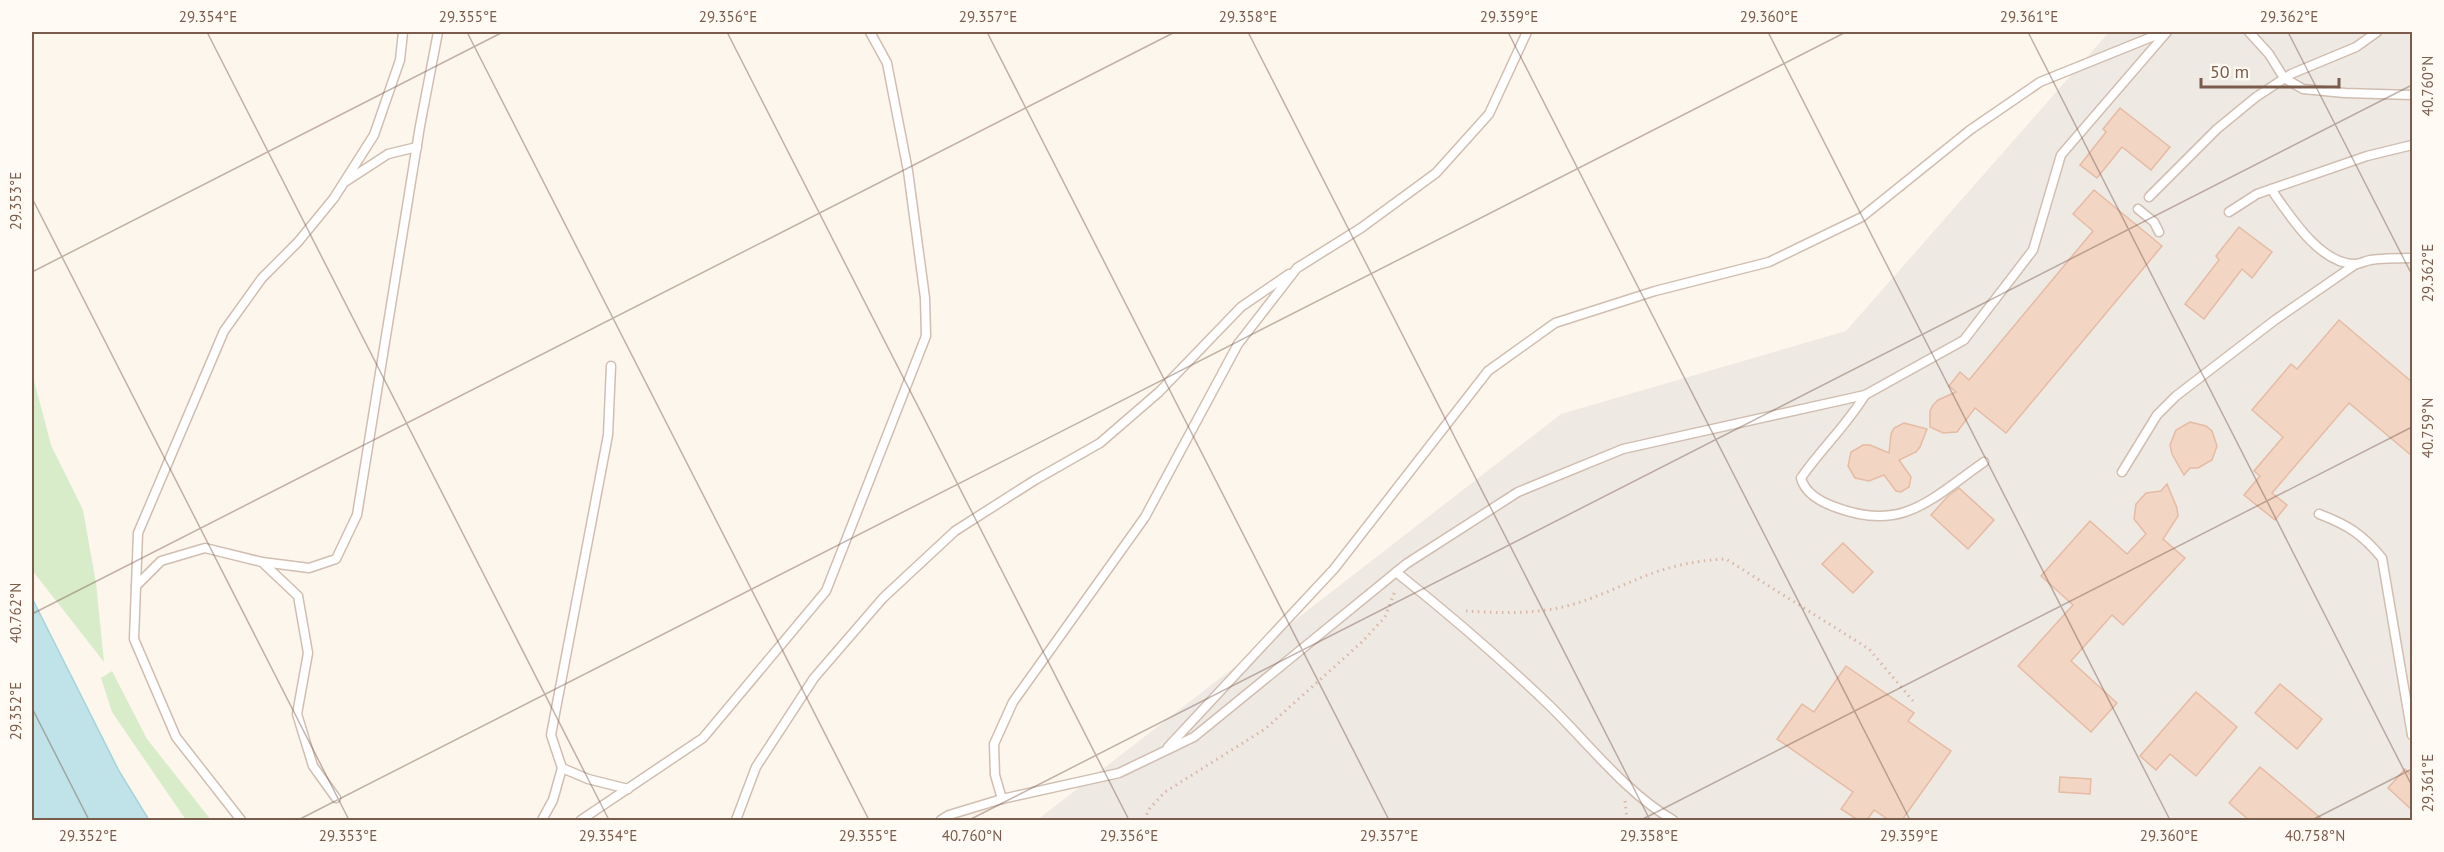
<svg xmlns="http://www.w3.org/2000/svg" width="2444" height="852" viewBox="0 0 2444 852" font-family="'PT Sans',sans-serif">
	<rect width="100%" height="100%" fill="#fdf6ec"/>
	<path fill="#efe9e4" d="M2109,32H2412V820H1037L1561,414L1846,331Z"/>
	<g fill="#d8ecc9">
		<path d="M32,373L51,445L83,510L96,583L104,662L32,570Z"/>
		<path d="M112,671L147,739L211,820H186L112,712L101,678Z"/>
	</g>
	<path fill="#bfe3e8" stroke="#a5d3da" stroke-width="1.5" d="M32,598L119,771L149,820H32Z"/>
	<g fill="#f3d5c3" stroke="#e6bba3" stroke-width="1.5">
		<path d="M2120,108L2170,147L2151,170L2122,147L2097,178L2080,165L2106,132L2103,129Z"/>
		<path d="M2094,190L2162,246L2006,433L1975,408L1957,432L1943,433L1930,427V411L1933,405L1938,400L1956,392L1949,386L1960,372L1969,380L2093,231L2073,214Z"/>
		<path d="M2239,227L2272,252L2252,278L2242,269L2204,319L2185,304L2219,260L2216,256Z"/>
		<path d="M2339,320L2412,382V456L2349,403L2272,493L2287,505L2275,520L2244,495L2260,476L2254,471L2283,437L2252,410L2291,364L2297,369Z"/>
		<path d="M2190,422L2206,426L2212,431L2217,446L2212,460L2198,468H2190L2184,475L2172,454L2170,445L2176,430Z"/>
		<path d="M1904,423L1927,429L1920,447L1916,452L1899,460L1911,477L1909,487L1901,492L1896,491L1884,475L1869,481L1855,478L1848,466L1851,452L1863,445H1870L1889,453L1891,434L1894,428Z"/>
		<path d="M2167,484L2177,508L2178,516L2163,539L2185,558L2123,625L2112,615L2071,661L2117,703L2091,732L2018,666L2073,605L2041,576L2090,521L2127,554L2146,534L2134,519L2136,504L2146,493L2161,491Z"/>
		<path d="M1959,488L1994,520L1968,549L1931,515L1949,495Z"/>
		<path d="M1843,543L1873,572L1853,593L1822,564Z"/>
		<path d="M1846,666L1914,713L1908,721L1951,751L1902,820H1889L1874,810L1867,820H1858L1841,809L1853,792L1777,739L1802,704L1814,712Z"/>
		<path d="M2280,684L2322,719L2297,749L2255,713Z"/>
		<path d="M2196,692L2237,727L2196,776L2170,754L2156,770L2140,756Z"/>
		<path d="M2260,767L2323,820H2249L2229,803Z"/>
		<path d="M2405,769L2412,776V810L2388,788Z"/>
		<path d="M2060,777L2091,779L2090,794L2059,792Z"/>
	</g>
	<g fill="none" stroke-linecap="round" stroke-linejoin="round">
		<defs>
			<g id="service">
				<path d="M2249,32L2269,54L2284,78L2303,89L2345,93L2412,95"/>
				<path d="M345,182L388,154L417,147"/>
				<path d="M2271,189C2289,215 2321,266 2357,264C2361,263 2366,261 2370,260C2384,258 2398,258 2412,258"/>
				<path d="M2149,197L2217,129L2256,97L2291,74L2356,47L2377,32"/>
				<path d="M2138,209L2154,222L2159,232"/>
				<path d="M2229,212L2257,194L2367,156L2412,145"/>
				<path d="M611,366L608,435L551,735L562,768L588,779L628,789"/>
				<path d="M1865,395C1847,425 1821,449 1801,478C1805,493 1821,502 1835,507C1903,533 1931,499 1984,462"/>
				<path d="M2122,472L2157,415L2176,396L2275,320L2356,264"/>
				<path d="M2319,514C2348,525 2362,534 2382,558L2412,735"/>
				<path d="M262,562L309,568L336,559L357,515L420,126L438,32"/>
				<path d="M1396,572C1449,614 1500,658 1549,705C1588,743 1626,793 1673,820"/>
				<path d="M136,586L161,561L205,548L262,562L298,596L308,653L297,714L313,766L336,798"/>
				<path d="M1168,747L1334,569L1488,371L1555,323L1655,291L1769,262L1862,217L1970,130L2040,82L2164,32"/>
				<path d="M1002,799L995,775L994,744L1013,702L1145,517L1238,344L1297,268L1361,228L1436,173L1489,114L1527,32"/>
				<path d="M241,820L176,737L134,639L138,533L224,331L262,278L298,242L334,198L374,135L400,60L403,32"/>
				<path d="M542,820L553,800L562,768"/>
				<path d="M581,820L703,738L826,591L926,336L925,298L908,171L887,63L870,32"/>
				<path d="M736,820L756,767L814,678L883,598L955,531L1035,480L1100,443L1159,392L1241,307L1289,274"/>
				<path d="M941,820L949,815L1002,799L1119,773L1194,737L1406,564L1518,492L1623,449L1865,395L1964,340L2033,250L2061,155L2167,32"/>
			</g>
		</defs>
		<use href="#service" stroke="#d1beb0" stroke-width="11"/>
		<g stroke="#d9b8a5" stroke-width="3" stroke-dasharray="1.5 4.5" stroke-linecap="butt">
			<path d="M1466,611C1495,613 1529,614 1558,608C1588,602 1617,587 1645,576C1671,566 1698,560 1726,559L1869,649L1913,701"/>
			<path d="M1625,801L1627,820"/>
			<path d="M1144,820L1150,808L1165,792L1265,729L1362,642L1385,617L1395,591"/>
		</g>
		<use href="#service" stroke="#fff" stroke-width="8"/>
	</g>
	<path fill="none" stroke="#7a5c4d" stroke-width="1.5" stroke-opacity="0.45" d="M207,32L609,820M467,32L869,820M727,32L1129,820M987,32L1389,820M1248,32L1650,820M1508,32L1910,820M1768,32L2170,820M2028,32L2412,786M2288,32L2412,275M32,198L349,820M32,272L503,32M32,614L1175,32M32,708L89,820M298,820L1846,32M969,820L2412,85M1641,820L2412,427M2312,820L2412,769"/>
	<rect width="2444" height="852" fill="none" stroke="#fffaf3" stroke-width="66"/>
	<path d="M2201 78v9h138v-9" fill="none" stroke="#7a5c4d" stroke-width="3"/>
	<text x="2210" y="78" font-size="18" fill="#7a5c4d" stroke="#fffaf3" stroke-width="4.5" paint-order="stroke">50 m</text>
	<rect x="33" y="33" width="2378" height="786" fill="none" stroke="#7a5c4d" stroke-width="2"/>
	<g font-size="15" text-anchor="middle" fill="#7a5c4d">
		<text x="208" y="22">29.354°E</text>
		<text x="468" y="22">29.355°E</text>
		<text x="728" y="22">29.356°E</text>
		<text x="988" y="22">29.357°E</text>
		<text x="1248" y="22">29.358°E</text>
		<text x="1509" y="22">29.359°E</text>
		<text x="1769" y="22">29.360°E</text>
		<text x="2029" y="22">29.361°E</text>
		<text x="2289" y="22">29.362°E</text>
		<text transform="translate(2428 86) rotate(-90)" y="5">40.760°N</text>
		<text transform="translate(16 201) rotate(-90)" y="5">29.353°E</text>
		<text transform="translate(2428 273) rotate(-90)" y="5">29.362°E</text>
		<text transform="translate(2428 428) rotate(-90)" y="5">40.759°N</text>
		<text transform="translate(16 613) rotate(-90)" y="5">40.762°N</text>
		<text transform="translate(16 711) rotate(-90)" y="5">29.352°E</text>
		<text transform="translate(2428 783) rotate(-90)" y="5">29.361°E</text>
		<text x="88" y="841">29.352°E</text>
		<text x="348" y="841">29.353°E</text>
		<text x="608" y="841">29.354°E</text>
		<text x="868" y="841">29.355°E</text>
		<text x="972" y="841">40.760°N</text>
		<text x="1129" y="841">29.356°E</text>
		<text x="1389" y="841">29.357°E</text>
		<text x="1649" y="841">29.358°E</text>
		<text x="1909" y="841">29.359°E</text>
		<text x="2169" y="841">29.360°E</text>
		<text x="2315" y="841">40.758°N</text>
	</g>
</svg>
